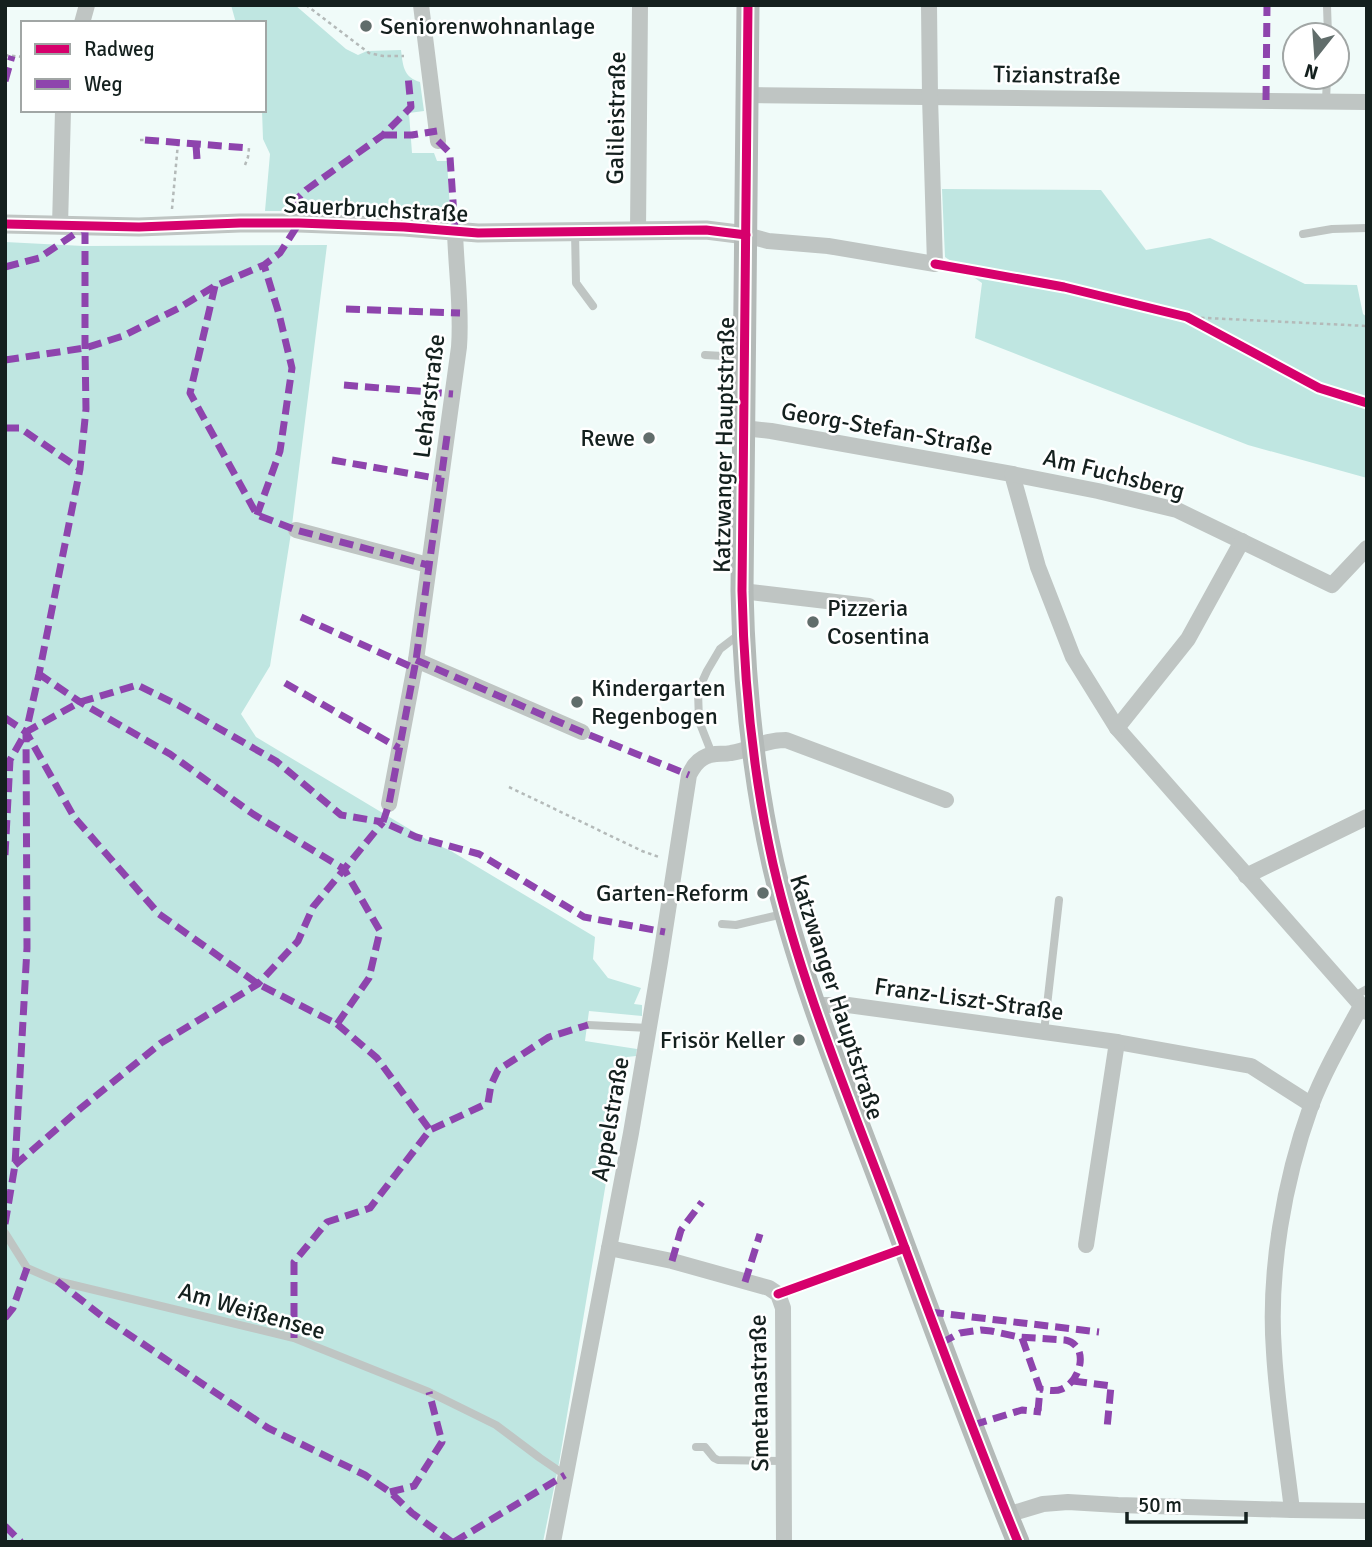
<svg xmlns="http://www.w3.org/2000/svg" width="1372" height="1547" viewBox="0 0 1372 1547" font-family="Signika,sans-serif">
	<rect width="100%" height="100%" fill="#f0fbf9"/>
	<g fill="#bfe6e1">
		<path d="M231,5H295L346,49L358,55L367,51L401,50C403,65 403,77 420,82L424,111L409,113L412,153H434L437,161H447L450,210L289,206L285,211H265L270,154L263,139L262,110H264V23H236Z"/>
		<path d="M942,189L1101,190L1146,250L1210,238L1305,284L1357,285L1363,314L1367,317V478L1248,445L975,338L982,283L945,257Z"/>
		<path d="M5,242L83,246L327,245L291,533L270,666L241,714L256,737L431,842L451,851L595,937L593,959L608,978L641,988L634,1004L642,1005V1016L589,1011L585,1041L637,1049L636,1056L627,1057L559,1463L543,1542H5Z"/>
	</g>
	<g fill="none" stroke-linecap="round" stroke-linejoin="round">
		<g stroke="#b4bab9" stroke-width="2.5" stroke-dasharray="3.5 3.5" stroke-linecap="butt">
			<path d="M306,5L369,53L383,56H404"/>
			<path d="M5,55L23,57"/>
			<path d="M140,140H145"/>
			<path d="M245,165L248,157L249,148"/>
			<path d="M172,209L178,143"/>
			<path d="M1187,317L1367,326"/>
			<path d="M509,787L642,851L659,857"/>
		</g>
		<g stroke="#bfc5c3" stroke-width="8">
			<path d="M1327,6L1328,35"/>
			<path d="M1326,101L1327,77"/>
			<path d="M575,231L576,283L593,306"/>
			<path d="M1303,234L1332,229L1367,228"/>
			<path d="M705,355L741,357"/>
			<path d="M712,754L699,721L698,691L707,671L720,649L741,633"/>
			<path d="M722,924L736,925L783,914"/>
			<path d="M1353,997L1367,989"/>
			<path d="M588,1025L649,1028"/>
			<path d="M1044,1032L1059,900"/>
			<path d="M5,1233L27,1268L57,1281L294,1338L429,1392L496,1425L540,1458L565,1475"/>
			<path d="M696,1447H705L714,1458L718,1460L783,1461"/>
		</g>
		<g stroke="#bfc5c3" stroke-width="16">
			<path d="M421,5L438,141"/>
			<path d="M82,23L87,5"/>
			<path d="M747,95L1367,102"/>
			<path d="M60,226L63,110"/>
			<path d="M638,230L640,5"/>
			<path d="M746,235L768,241L828,246L935,264L930,97L929,5"/>
			<path d="M743,428L771,431L1012,474L1038,567L1073,657L1117,728L1367,1012"/>
			<path d="M1012,474L1098,491L1177,510L1332,585L1367,548"/>
			<path d="M296,530L428,565"/>
			<path d="M742,591L869,606"/>
			<path d="M416,660L582,732"/>
			<path d="M1117,728L1188,639L1242,541"/>
			<path d="M389,804L416,660L459,347C462,308 456,270 455,231"/>
			<path d="M1246,876L1367,817"/>
			<path d="M815,1005H848L1117,1042L1251,1066L1312,1105"/>
			<path d="M1086,1245L1117,1042"/>
			<path d="M609,1248L672,1261L769,1288L778,1294L783,1308L784,1542"/>
			<path d="M1292,1510C1286,1459 1277,1404 1274,1352C1268,1272 1284,1181 1311,1106C1324,1072 1343,1039 1361,1006"/>
			<path d="M1007,1515L1043,1504L1068,1502L1118,1505L1292,1510L1367,1511"/>
			<path d="M553,1542L631,1133L660,962L689,775C693,767 696,762 703,758C712,752 721,755 731,753C751,750 763,740 786,740L946,800"/>
		</g>
		<path stroke="#bfc5c3" stroke-width="19" d="M5,224L139,227L240,223H299L404,227L478,233L706,230L746,235"/>
		<path stroke="#b4bab8" stroke-width="23" d="M748,5L742,591C744,683 753,775 773,864C800,981 847,1093 889,1205C931,1318 972,1431 1018,1542"/>
		<g stroke="#8e44ad" stroke-width="7" stroke-dasharray="14 7" stroke-linecap="butt">
			<path d="M5,81L12,56"/>
			<path d="M1266,100L1267,5"/>
			<path d="M383,135H412L437,131"/>
			<path d="M145,140L249,148"/>
			<path d="M438,141L448,151L450,157L455,231"/>
			<path d="M196,145L197,159L202,162"/>
			<path d="M294,207L298,198L306,190L383,135L411,107L408,76"/>
			<path d="M5,267L39,258L85,227"/>
			<path d="M215,286L190,393L257,515L296,530L428,565"/>
			<path d="M346,309L460,313"/>
			<path d="M5,360L85,348L123,336L179,308L215,286L264,265L280,253L299,223"/>
			<path d="M344,385L453,394"/>
			<path d="M5,428H20L80,469"/>
			<path d="M447,436L416,660L389,804L383,822L416,837L479,854L584,917L665,932"/>
			<path d="M332,460L441,479"/>
			<path d="M257,515L280,451L292,368L279,314L264,265"/>
			<path d="M301,617L414,668"/>
			<path d="M416,660L582,732L689,775"/>
			<path d="M285,683L399,748"/>
			<path d="M5,718L26,732L74,817L159,914L258,984L337,1024L369,978L380,931L344,869L253,814L170,754L80,702L39,674"/>
			<path d="M5,855L10,760L26,732L80,702L137,685L178,705L276,761L341,815L383,822"/>
			<path d="M337,1024L377,1058L430,1130"/>
			<path d="M15,1165L81,1108L161,1043L258,984L298,941L313,907L383,822"/>
			<path d="M5,1224L15,1165L27,948L26,732L39,674L80,469L86,409L85,348V227"/>
			<path d="M672,1261L681,1230L702,1202"/>
			<path d="M57,1281L103,1317L268,1428L365,1475L390,1492L412,1513L452,1542"/>
			<path d="M745,1282L760,1234"/>
			<path d="M930,1312L1099,1332"/>
			<path d="M5,1318L13,1308L27,1268"/>
			<path d="M294,1338V1262L327,1222L370,1208L430,1130L488,1103L491,1085L498,1070L549,1037L588,1025"/>
			<path d="M1022,1338L1040,1389L1038,1411"/>
			<path d="M941,1343L960,1333L981,1330L991,1331L1019,1337L1065,1340C1090,1345 1081,1381 1062,1389C1055,1392 1047,1390 1040,1389"/>
			<path d="M1073,1381L1111,1386L1107,1428"/>
			<path d="M973,1425L1022,1410L1041,1412"/>
			<path d="M390,1492L414,1486L442,1442L429,1392"/>
			<path d="M5,1526L21,1542"/>
			<path d="M454,1542L565,1475"/>
		</g>
		<defs>
			<g id="cycleway">
				<path d="M748,5L742,591C744,683 753,775 773,864C800,981 847,1093 889,1205C931,1318 972,1431 1018,1542"/>
				<path d="M5,224L139,227L240,223H299L404,227L478,233L706,230L746,235"/>
				<path d="M935,264L1064,287L1187,317L1319,388L1367,403"/>
				<path d="M778,1294L905,1248"/>
			</g>
		</defs>
		<use href="#cycleway" stroke="#fff" stroke-width="13"/>
		<use href="#cycleway" stroke="#d6006c" stroke-width="9"/>
	</g>
	<g fill="#616d6b" stroke="#fff" stroke-width="2.5">
		<circle cx="366" cy="26" r="7"/>
		<circle cx="649" cy="438" r="7"/>
		<circle cx="813" cy="622" r="7"/>
		<circle cx="577" cy="702" r="7"/>
		<circle cx="763" cy="893" r="7"/>
		<circle cx="799" cy="1040" r="7"/>
	</g>
	<g text-anchor="middle" stroke-width="5" stroke-linejoin="round" paint-order="stroke">
		<g font-size="24" fill="#14201e" stroke="#fff" text-anchor="start">
			<text x="380" y="34">Seniorenwohnanlage</text>
			<text x="635" y="446" text-anchor="end">Rewe</text>
			<text x="827" y="616">Pizzeria<tspan x="827" dy="28">Cosentina</tspan></text>
			<text x="591" y="696">Kindergarten<tspan x="591" dy="28">Regenbogen</tspan></text>
			<text x="749" y="901" text-anchor="end">Garten-Reform</text>
			<text x="785" y="1048" text-anchor="end">Frisör Keller</text>
		</g>
		<g font-size="24" fill="#14201e" stroke="#fff">
			<text transform="translate(1057 75) rotate(1)" y="8">Tizianstraße</text>
			<text transform="translate(616 118) rotate(-89)" y="8">Galileistraße</text>
			<text transform="translate(376 209) rotate(3)" y="8">Sauerbruchstraße</text>
			<text transform="translate(429 396) rotate(-83)" y="8">Lehárstraße</text>
			<text transform="translate(887 429) rotate(10)" y="8">Georg-Stefan-Straße</text>
			<text transform="translate(724 445) rotate(-89)" y="8">Katzwanger Hauptstraße</text>
			<text transform="translate(1114 474) rotate(14)" y="8">Am Fuchsberg</text>
			<text transform="translate(837 997) rotate(72)" y="8">Katzwanger Hauptstraße</text>
			<text transform="translate(969 999) rotate(8)" y="8">Franz-Liszt-Straße</text>
			<text transform="translate(610 1119) rotate(-80)" y="8">Appelstraße</text>
			<text transform="translate(252 1311) rotate(16)" y="8">Am Weißensee</text>
			<text transform="translate(759 1393) rotate(-91)" y="8">Smetanastraße</text>
		</g>
	</g>
	<rect width="1372" height="1547" fill="none" stroke="#14201e" stroke-width="14"/>
	<rect x="21" y="21" width="245" height="91" fill="#ffffff" stroke="#a1a6a5" stroke-width="2"/>
	<rect x="35" y="44" width="35" height="10" fill="#d6006c" stroke="#a1a6a5" stroke-width="2"/>
	<text x="84" y="56" font-size="21" fill="#14201e">Radweg</text>
	<rect x="35" y="79" width="35" height="10" fill="#8e44ad" stroke="#a1a6a5" stroke-width="2"/>
	<text x="84" y="91" font-size="21" fill="#14201e">Weg</text>
	<g transform="translate(1316 56) rotate(197)"><circle r="33" fill="#ffffff" stroke="#a1a6a5" stroke-width="2"/>
	<path d="M0-5L12 26L0 18L-12 26Z" fill="#616d6b"/>
	<text y="-10" font-size="19" font-weight="bold" text-anchor="middle" fill="#14201e">N</text>
	</g>
	<path d="M1127 1512v10h119v-10" fill="none" stroke="#14201e" stroke-width="3.5"/>
	<text x="1138" y="1512" font-size="21" fill="#14201e" stroke="#ffffff" stroke-width="5" paint-order="stroke">50 m</text>
</svg>
